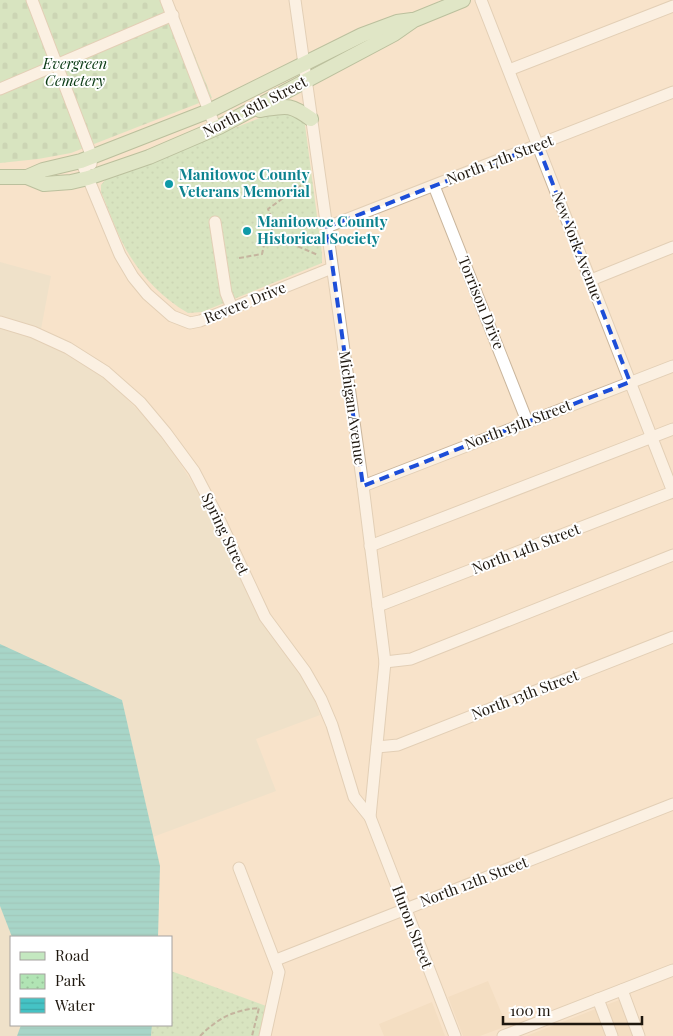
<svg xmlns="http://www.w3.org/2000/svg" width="673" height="1036" viewBox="0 0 673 1036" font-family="'Playfair Display',serif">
	<defs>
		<pattern id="cemetery-stones" width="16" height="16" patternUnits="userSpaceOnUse" patternTransform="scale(1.25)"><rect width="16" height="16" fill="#b1e4b4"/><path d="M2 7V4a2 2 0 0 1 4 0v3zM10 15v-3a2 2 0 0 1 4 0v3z" fill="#98c39a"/></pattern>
		<pattern id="park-dots" width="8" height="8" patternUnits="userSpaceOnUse" patternTransform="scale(1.25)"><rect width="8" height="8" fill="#b1e4b4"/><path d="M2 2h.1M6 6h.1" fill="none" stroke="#98c39a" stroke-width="1.8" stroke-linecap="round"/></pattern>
		<pattern id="water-rules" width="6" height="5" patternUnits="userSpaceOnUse" patternTransform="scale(1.25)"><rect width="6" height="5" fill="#45c3c5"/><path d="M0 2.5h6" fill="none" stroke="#3ca7a8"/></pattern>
	</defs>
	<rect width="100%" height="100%" fill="#f8e3ca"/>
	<g fill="#f0d7b8">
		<path d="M488,981L507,1026L480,1036H463L448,997Z"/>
		<path d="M619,1000L635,1036H526Z"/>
		<path d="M432,1002L445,1036H384L379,1024Z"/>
	</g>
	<g fill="#e5ddc7">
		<path d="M0,262L51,276L39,340L68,354L93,369L116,388L140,412L167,443L204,501L313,695L320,715L256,739L276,791L153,837L122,700L0,644Z"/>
		<path d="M0,906L12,937L11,1025H21L17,1036H0Z"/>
	</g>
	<path fill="url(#cemetery-stones)" d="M0,0H172L212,98L71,153L38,159L0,163Z"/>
	<g fill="url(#park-dots)">
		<path d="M283,110L302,118L305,125L322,254V263L202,312L188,313C165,300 144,279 130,256C118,237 110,213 101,192V185L106,179L275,112Z"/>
		<path d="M171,971L266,1006L259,1036H151L152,1025H171Z"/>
	</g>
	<g fill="url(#water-rules)">
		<path d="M0,644L122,700L160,866L158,937H12L0,906Z"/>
		<path d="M21,1025H152L151,1036H17Z"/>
	</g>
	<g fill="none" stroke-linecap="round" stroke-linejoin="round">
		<defs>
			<g id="minor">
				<path d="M32,0L92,157L91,164"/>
				<path d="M166,0L216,129"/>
				<path d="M295,0L363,486L385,662L370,817L455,1036"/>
				<path d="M509,70L673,6"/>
				<path d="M0,89L173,15"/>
				<path d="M81,161L120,255L133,277L147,294L172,316L190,323L200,321L332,268"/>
				<path d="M434,186L527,421"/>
				<path d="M215,222L226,293L232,308"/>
				<path d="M327,227L673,92"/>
				<path d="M591,280L673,247"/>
				<path d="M0,322L33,332L68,348L106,372L140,402L166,433L194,471L220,521L265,617L305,671L321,699L332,725L354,797L370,817"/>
				<path d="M363,486L673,366"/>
				<path d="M370,546L673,429"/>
				<path d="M378,606L662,496L673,492L481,0"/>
				<path d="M385,662L411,659L673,555"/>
				<path d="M377,747L398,745L673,637"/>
				<path d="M239,868L279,972L265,1036"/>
				<path d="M276,960L673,804"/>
				<path d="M622,990L639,1036"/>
				<path d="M598,999L612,1036"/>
				<path d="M503,1036L673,970"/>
			</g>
			<g id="major">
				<path d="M260,110C286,106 289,103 311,119"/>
				<path d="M0,177H27L44,184L71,182L88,178L149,157L219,127L394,34L414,20L463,0"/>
				<path d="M27,177L43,170L81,161L209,111L362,35L397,22L412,20"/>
			</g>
		</defs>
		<use href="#minor" stroke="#cab69d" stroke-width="13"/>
		<use href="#major" stroke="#719466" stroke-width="16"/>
		<g stroke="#887a69" stroke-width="2" stroke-dasharray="5 2.5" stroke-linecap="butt">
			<path d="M307,181L268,209L272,218V238L290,243L318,255"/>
			<path d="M239,258L262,254L264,245L272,238"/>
			<path d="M200,1036C218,1018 234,1010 259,1008L252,1036"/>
		</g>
		<use href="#minor" stroke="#fff" stroke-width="11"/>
		<use href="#major" stroke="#c4e8c0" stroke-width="14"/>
	</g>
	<path d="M0 0H673V1036H0ZM538,146L630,382L363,486L327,227Z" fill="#f8e3ca" fill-opacity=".55" fill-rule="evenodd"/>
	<path fill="none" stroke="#1d4ed8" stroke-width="4" stroke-dasharray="10 6" stroke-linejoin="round" d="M538,146L630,382L363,486L327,227Z"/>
	<g fill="#0f9aa8" stroke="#fff" stroke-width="2">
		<circle cx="169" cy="184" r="5"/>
		<circle cx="247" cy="231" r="5"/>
	</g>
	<g text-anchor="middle" stroke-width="4" stroke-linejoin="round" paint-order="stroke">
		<g font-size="15" font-style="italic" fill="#073811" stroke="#fff">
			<text x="75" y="69">Evergreen<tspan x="75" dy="17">Cemetery</tspan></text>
		</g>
		<g font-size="15" fill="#1e170e" stroke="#fff">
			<text transform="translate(255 107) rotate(-27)" y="5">North 18th Street</text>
			<text transform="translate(500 160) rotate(-21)" y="5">North 17th Street</text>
			<text transform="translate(577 246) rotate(69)" y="5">New York Avenue</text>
			<text transform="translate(245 303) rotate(-22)" y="5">Revere Drive</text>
			<text transform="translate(481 303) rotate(68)" y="5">Torrison Drive</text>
			<text transform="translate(352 408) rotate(82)" y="5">Michigan Avenue</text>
			<text transform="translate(518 425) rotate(-21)" y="5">North 15th Street</text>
			<text transform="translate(225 534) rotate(64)" y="5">Spring Street</text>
			<text transform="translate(526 549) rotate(-21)" y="5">North 14th Street</text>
			<text transform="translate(525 695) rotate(-21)" y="5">North 13th Street</text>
			<text transform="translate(474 882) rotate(-21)" y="5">North 12th Street</text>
			<text transform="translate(412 927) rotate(69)" y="5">Huron Street</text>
		</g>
		<g font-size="15" font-weight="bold" fill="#0d838f" stroke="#fff" text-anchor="start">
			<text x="179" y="180">Manitowoc County<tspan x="179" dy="17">Veterans Memorial</tspan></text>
			<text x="257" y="227">Manitowoc County<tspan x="257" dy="17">Historical Society</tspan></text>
		</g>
	</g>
	<rect x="10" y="936" width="162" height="90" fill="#ffffff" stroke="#a5a29f"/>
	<rect x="20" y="952" width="25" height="8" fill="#c4e8c0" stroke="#a5a29f"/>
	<text x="55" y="961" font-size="15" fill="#1e170e">Road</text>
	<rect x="20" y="974" width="25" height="15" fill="url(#park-dots)" stroke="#a5a29f"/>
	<text x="55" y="986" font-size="15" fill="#1e170e">Park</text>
	<rect x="20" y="998" width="25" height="15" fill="url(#water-rules)" stroke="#a5a29f"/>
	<text x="55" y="1011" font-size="15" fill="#1e170e">Water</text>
	<path d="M503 1016v8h139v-8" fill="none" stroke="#1e170e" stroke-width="2.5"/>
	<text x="510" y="1016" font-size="15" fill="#1e170e" stroke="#ffffff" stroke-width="4" paint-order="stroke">100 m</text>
</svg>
